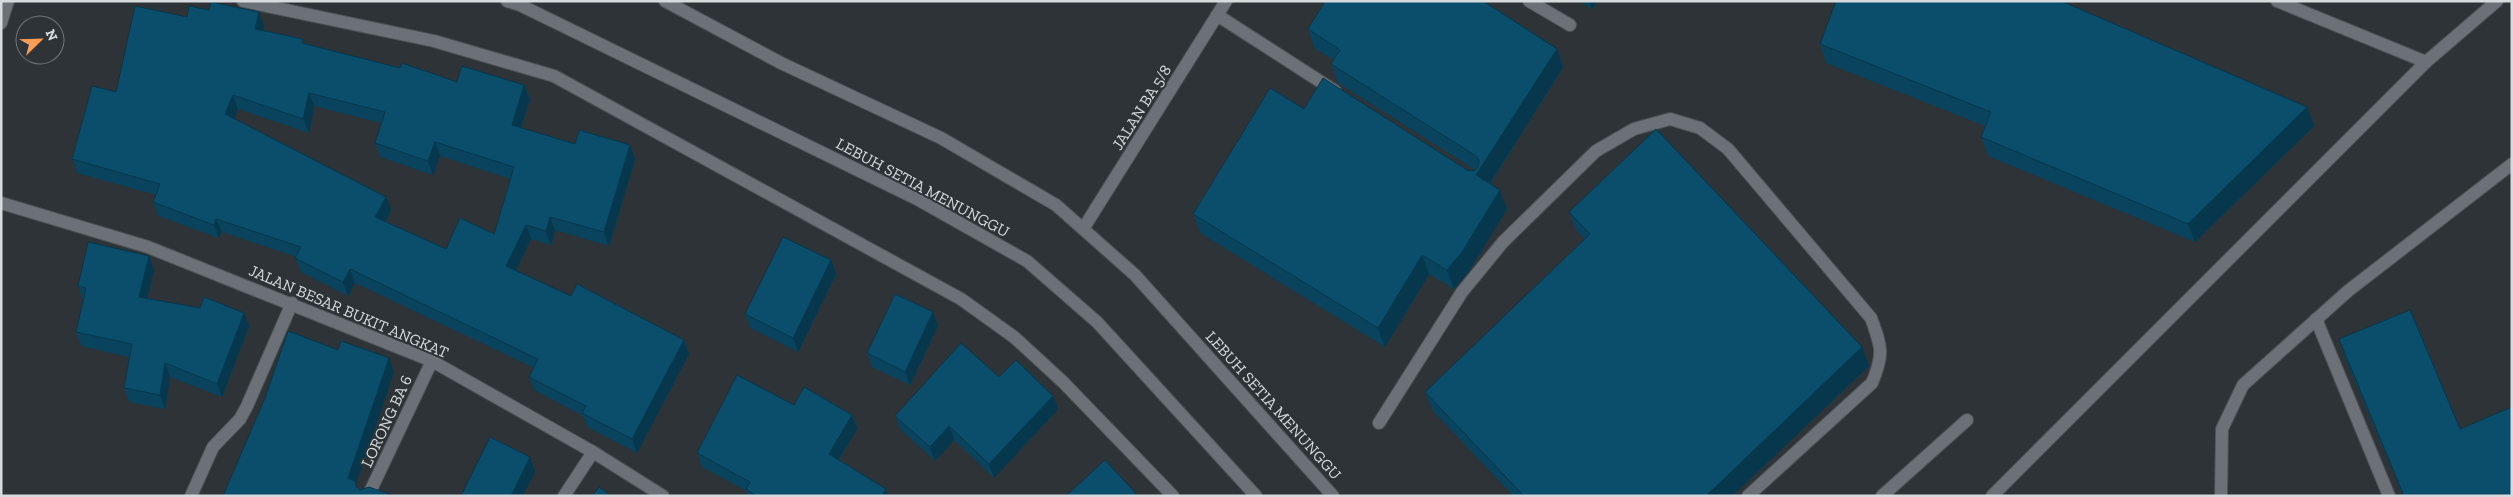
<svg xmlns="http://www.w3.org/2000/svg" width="2513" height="497" viewBox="0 0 2513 497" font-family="'Zilla Slab',serif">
	<rect width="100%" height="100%" fill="#2d3337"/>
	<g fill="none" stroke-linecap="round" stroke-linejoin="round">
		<defs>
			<g id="service">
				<path d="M1529,1L1570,25"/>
				<path d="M1217,15L1335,91"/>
				<path d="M2316,319L2389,496"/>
				<path d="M1379,423L1462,292L1503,242L1596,151L1634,129L1670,119L1700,128L1728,149L1871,318C1882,348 1884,354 1872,383L1748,496"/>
				<path d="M191,496L213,447L240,419L247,406L292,303"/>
				<path d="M1882,496L1967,420"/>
				<path d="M2221,496L2222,429L2243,385L2348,291L2512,164"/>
			</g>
			<g id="minor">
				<path d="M243,1L434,41L554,76L961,299L1014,337L1063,382L1173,496"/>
				<path d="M2277,1L2426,62"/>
				<path d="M1,23L8,1"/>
				<path d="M1,203L148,247L432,361L593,452L663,496"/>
				<path d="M1083,229L1226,1"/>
				<path d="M368,496L432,361"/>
				<path d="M564,496L593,452"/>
				<path d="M1992,496L2426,62L2497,1"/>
			</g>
			<g id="tertiary">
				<path d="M507,1L520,5L917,199L1027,261L1097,322L1256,496"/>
				<path d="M665,1L781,63L941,138L1056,205L1135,275L1333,496"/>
			</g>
		</defs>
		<use href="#service" stroke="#4c5153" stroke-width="14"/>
		<use href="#minor" stroke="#4c5153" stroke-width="14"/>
		<use href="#tertiary" stroke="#4c5153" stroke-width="14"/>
		<use href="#service" stroke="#6b7176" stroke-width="12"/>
		<use href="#minor" stroke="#6b7176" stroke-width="12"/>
		<use href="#tertiary" stroke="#6b7176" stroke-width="12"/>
	</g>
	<g fill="#09435d" fill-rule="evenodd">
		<path d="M1579,1H1597L1592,9Z"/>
		<path d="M209,10L264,26L263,30L303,39L305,44L457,82L524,85L530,99L521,128L575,144L635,159L609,246L555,230L551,245L531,239L516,270L689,354L637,453L587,427L583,416L534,390L529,377L534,368L355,283L348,296L301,272L295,258L296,257L222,232L219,238L158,216L153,202L156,195L77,173L72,159L116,92L187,17ZM314,106L381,123L375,143L380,157L433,175L440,156L510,179L494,234L446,249L385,221L391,210L386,197L234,119L238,109L309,133Z"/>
		<path d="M1308,29L1557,49L1563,67L1490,184L1507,209L1469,271L1454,289L1429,274L1385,347L1200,233L1193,214L1304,109L1467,170H1475L1338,83L1331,64L1334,60L1314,48Z"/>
		<path d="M1820,44L2307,107L2314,126L2195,242L1988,156L1981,137L1985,126L1826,63Z"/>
		<path d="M1569,212L1869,366L1732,496H1513L1432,410L1425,392L1585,240L1576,230Z"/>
		<path d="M149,256L154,270L147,298L200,308L244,313L249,326L222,397L170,377L165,409L129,402L124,388L129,357L81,346L76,332L83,300L78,286Z"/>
		<path d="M831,260L836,274L798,352L750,328L745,314Z"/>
		<path d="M933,312L938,326L910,385L872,367L867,353Z"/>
		<path d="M2339,339L2460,429L2512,496H2403L2345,358Z"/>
		<path d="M999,377L1053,396L1058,409L994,478L954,440L935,461L900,429L895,416Z"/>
		<path d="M794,405L852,415L857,429L839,460L888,496H748L746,491L702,467L697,453Z"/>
	</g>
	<g fill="#07374c">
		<path d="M1589,1H1597L1592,9Z"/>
		<path d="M259,12L264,26L260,43L255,29Z"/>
		<path d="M1557,49L1563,67L1483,194L1476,175Z"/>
		<path d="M524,85L530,99L517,139L512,125Z"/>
		<path d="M309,93L314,106L309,133L303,119Z"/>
		<path d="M233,95L238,109L230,128L225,114Z"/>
		<path d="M2307,107L2314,126L2195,242L2188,224Z"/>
		<path d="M435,142L440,156L433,175L428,161Z"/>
		<path d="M630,145L635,159L609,246L604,232Z"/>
		<path d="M1500,190L1507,209L1469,271L1454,289L1447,270Z"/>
		<path d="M386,197L391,210L381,231L375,217Z"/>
		<path d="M550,217L555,230L551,245L546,231Z"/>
		<path d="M216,219L222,232L219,238L214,225Z"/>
		<path d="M526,225L531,239L511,280L506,266Z"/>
		<path d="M1422,255L1429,274L1385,347L1378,328Z"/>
		<path d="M149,256L154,270L144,311L139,297Z"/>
		<path d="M831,260L836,274L798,352L793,338Z"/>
		<path d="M350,269L355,283L348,296L343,282Z"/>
		<path d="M933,312L938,326L910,385L905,372Z"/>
		<path d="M244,313L249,326L222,397L217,384Z"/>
		<path d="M684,340L689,354L637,453L632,439Z"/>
		<path d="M1862,347L1869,366L1732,496H1706Z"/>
		<path d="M389,358L394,372L356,484L360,496L348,478Z"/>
		<path d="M165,363L170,377L165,409L160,395Z"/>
		<path d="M1053,396L1058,409L994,478L989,464Z"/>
		<path d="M852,415L857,429L834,467L829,454Z"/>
		<path d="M949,426L954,440L935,461L930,447Z"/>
		<path d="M530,457L535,471L523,496H511Z"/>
		<path d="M886,489L888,496H884L883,494Z"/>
	</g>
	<g fill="#0a4e6c" stroke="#07374c" fill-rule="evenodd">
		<path d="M1325,1H1483L1557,49L1476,175L1500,190L1462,252L1447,270L1422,255L1378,328L1193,214L1270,88L1304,109L1323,78L1467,170L1474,171L1478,167L1479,160L1476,156L1331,64L1340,50L1308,29Z"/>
		<path d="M1836,1H2061L2307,107L2188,224L1981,137L1991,112L1820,44Z"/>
		<path d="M211,2L259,12L255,29L303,39L302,43L400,68L402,63L457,82L462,66L524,85L512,125L575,144L579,130L630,145L604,232L550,217L546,231L526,225L506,266L571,296L577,284L684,340L632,439L582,413L586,406L529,377L538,359L350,269L343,282L295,258L301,247L216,219L214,225L153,202L160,184L72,159L92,86L116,92L135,6L187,17L189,6L209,10ZM309,93L385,112L375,143L428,161L435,142L514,167L494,234L460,218L446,249L375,217L386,197L225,114L233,95L303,119Z"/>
		<path d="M1656,129L1862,347L1706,496H1524L1425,392L1590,234L1569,212Z"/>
		<path d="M783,237L831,260L793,338L745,314Z"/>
		<path d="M88,242L149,256L139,297L200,308L204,297L244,313L217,384L165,363L160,395L124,388L132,344L76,332L86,288L78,286Z"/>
		<path d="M895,294L933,312L905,372L867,353Z"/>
		<path d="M2410,310L2460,429L2512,407V496H2404L2339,339Z"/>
		<path d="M288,331L338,350L341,341L389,358L348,478L355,481L356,486L360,490L369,487L394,496H223L265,398Z"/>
		<path d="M961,343L999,377L1016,360L1053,396L989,464L949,426L930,447L895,416Z"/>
		<path d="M737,375L794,405L804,387L852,415L829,454L886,489L883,494L885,496H756L746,489L750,482L697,453Z"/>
		<path d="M490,437L530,457L511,496H461Z"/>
		<path d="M1105,460L1138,496H1066Z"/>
		<path d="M599,487L611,496H592Z"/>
	</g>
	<g text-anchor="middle" stroke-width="4" stroke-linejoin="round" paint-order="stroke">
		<g font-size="16" fill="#d7dbdd" stroke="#2d3337">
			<text transform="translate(1141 107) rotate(-58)" y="6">JALAN BA 5/8</text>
			<text transform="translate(923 187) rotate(28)" y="6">LEBUH SETIA MENUNGGU</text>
			<text transform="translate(349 311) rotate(23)" y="6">JALAN BESAR BUKIT ANGKAT</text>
			<text transform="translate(1274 405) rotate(48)" y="6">LEBUH SETIA MENUNGGU</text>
			<text transform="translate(386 421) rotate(-65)" y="6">LORONG BA 6</text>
		</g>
	</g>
	<rect width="2513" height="497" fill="none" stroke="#d7dbdd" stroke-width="5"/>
	<g transform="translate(40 40) rotate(67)"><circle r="24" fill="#2d3337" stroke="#717679"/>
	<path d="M0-4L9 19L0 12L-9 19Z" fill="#fd9c55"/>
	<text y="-8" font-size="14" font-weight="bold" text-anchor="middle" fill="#d7dbdd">N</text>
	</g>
</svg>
